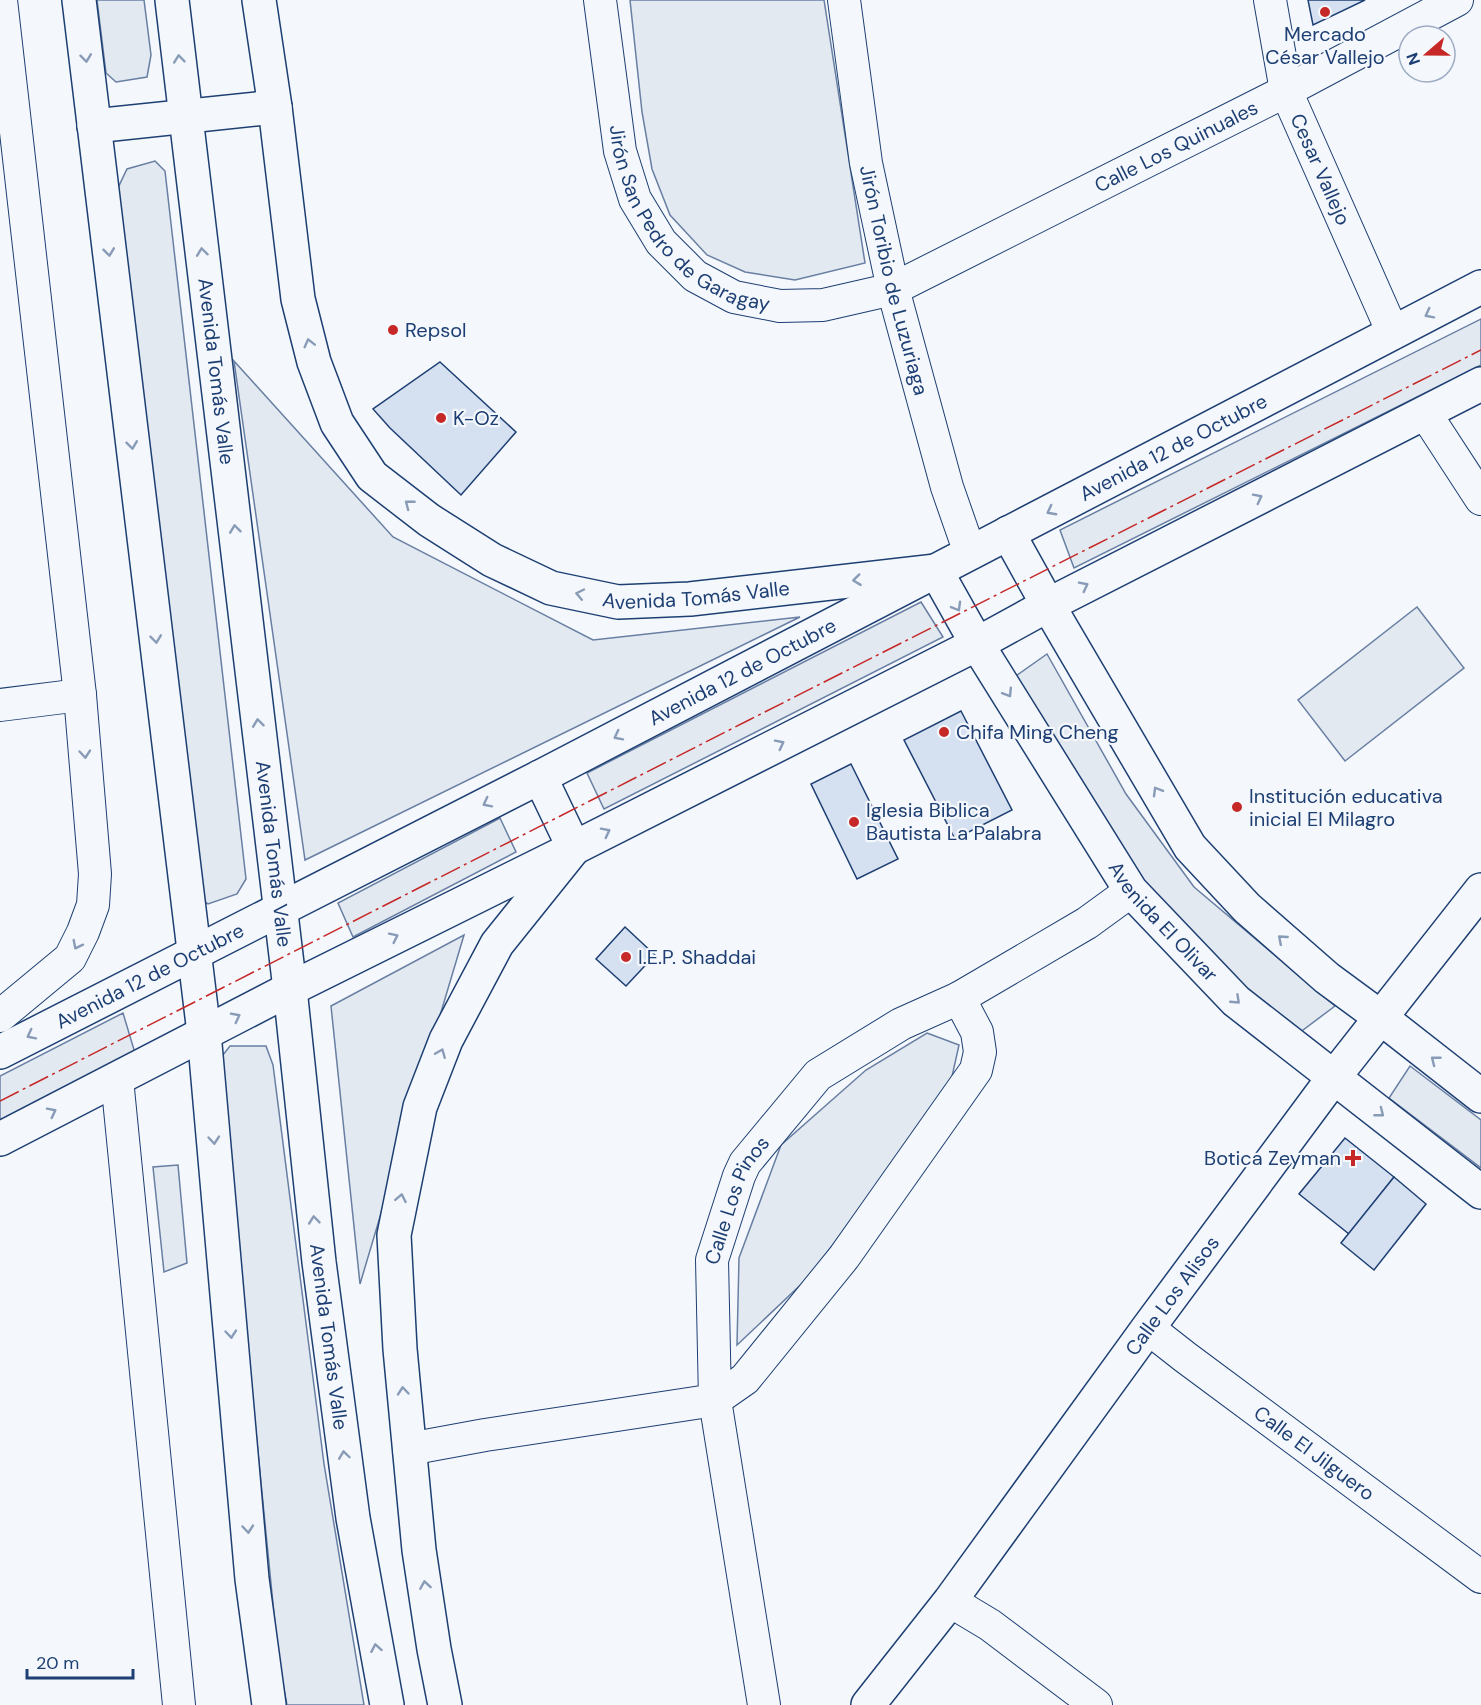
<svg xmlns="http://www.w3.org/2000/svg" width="1481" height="1705" viewBox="0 0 1481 1705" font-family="'DM Sans',sans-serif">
	<rect width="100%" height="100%" fill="#f4f7fb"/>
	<g fill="#e3e9f0" stroke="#687fa3" stroke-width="1.5">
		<path d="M97,0H144L151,55L147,77L116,82L106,73Z"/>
		<path d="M630,0H824L865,263L795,280L745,272L707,255L670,215L652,169L642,112Z"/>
		<path d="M155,161L165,171L246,879L237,894L208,904L197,897L117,190L127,169Z"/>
		<path d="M1481,319V365L1074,568L1060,530Z"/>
		<path d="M234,361L393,537L593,640L800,617L305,860Z"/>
		<path d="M921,602L943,637L604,809L587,773Z"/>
		<path d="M1417,607L1464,668L1345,761L1298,700Z"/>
		<path d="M1047,654L1126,794L1194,887L1335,1006L1295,1036L1206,949L1128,866L1013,678Z"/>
		<path d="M500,818L516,852L353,937L338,903Z"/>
		<path d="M464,935L360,1284L331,1006Z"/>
		<path d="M123,1013L135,1053L0,1121V1076Z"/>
		<path d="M927,1033L959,1045L951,1081L811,1275L737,1345L739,1258L781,1145L866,1070Z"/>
		<path d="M230,1046H266L273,1065L324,1464L364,1705H287L279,1664L219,1060Z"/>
		<path d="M1410,1066L1481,1120V1168L1389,1098Z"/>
		<path d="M178,1165L187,1263L164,1272L153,1167Z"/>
	</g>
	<g fill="#d5e0f0" stroke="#1d3f73" stroke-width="1.5">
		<path d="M1308,0H1365L1313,25Z"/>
		<path d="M440,362L516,432L461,495L390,428L373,409Z"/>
		<path d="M961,711L1012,810L955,839L904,740Z"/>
		<path d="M851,764L898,859L857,879L811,784Z"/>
		<path d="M625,927L655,955L626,986L596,959Z"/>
		<path d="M1345,1138L1394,1177L1349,1234L1299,1194Z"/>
		<path d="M1394,1177L1426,1204L1374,1270L1341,1243Z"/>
	</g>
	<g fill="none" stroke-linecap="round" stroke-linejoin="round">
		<defs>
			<g id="street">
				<path id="s1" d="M600,0L620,151L635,199L661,242L695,276L734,297L780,306L823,305L893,289L1286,91L1457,0"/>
				<path id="s2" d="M844,0L866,163L893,289L947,487L970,553"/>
				<path id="s3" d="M1270,0L1286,91L1393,333"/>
				<path d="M1425,413L1481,499"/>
				<path d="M0,705L80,695"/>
				<path d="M0,1016L70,958L83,932L93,905L95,874L80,695L1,0"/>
				<path d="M117,1079L179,1705"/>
				<path id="s4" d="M1148,1328L1185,1357L1481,1577"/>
				<path d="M409,1449L485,1435L715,1400L745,1379L844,1257L976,1070L980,1052L977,1032L959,998"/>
				<path d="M950,1601L990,1625L1096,1705"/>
				<path id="s5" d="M764,1705L715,1400L712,1260L739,1176L745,1163L818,1075L901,1024L959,998L1087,923L1131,891"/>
			</g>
			<g id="secondary">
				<path id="s6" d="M259,0L275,107L298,299L314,362L337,423L372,476L429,520L492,560L551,588L618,602L690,599L936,571L977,644L1131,891L1236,1001L1481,1192"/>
				<path d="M1008,533L1048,605L1190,847L1247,908L1327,978L1380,1017L1481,1096"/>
				<path id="s7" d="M0,1052L540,777L1481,287"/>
				<path d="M0,1139L290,989L574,848L977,644L1048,605L1481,384"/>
				<path d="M445,1705L434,1649L419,1550L400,1349L394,1235L420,1107L446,1040L497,944L574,848L540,777"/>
				<path id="s8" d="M868,1705L950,1601L1148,1328L1334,1077L1481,890"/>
			</g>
			<g id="primary">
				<path d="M79,0L204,1033L252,1579L269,1705"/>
				<path id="s9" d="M172,0L290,989L319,1262L353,1518L387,1705"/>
				<path d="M94,126L275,107"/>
			</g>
		</defs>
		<use href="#street" stroke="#1d3f73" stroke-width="34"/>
		<use href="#secondary" stroke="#1d3f73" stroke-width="36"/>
		<use href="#primary" stroke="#1d3f73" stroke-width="36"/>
		<use href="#street" stroke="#f4f7fb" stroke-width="32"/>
		<use href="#secondary" stroke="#f4f7fb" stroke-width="33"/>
		<use href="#primary" stroke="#f4f7fb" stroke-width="33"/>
		<path stroke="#c62828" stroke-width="1.5" stroke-dasharray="21 4.5 3 4.5" stroke-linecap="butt" d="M0,1101L749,720L1481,350"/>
	</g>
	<defs><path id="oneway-chevron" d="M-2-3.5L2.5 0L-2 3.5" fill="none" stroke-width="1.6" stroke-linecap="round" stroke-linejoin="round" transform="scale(1.5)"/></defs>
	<g stroke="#889bb7">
		<use href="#oneway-chevron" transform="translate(86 58) rotate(83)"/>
		<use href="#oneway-chevron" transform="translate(179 59) rotate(-96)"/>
		<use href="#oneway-chevron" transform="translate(109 252) rotate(83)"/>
		<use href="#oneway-chevron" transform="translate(202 252) rotate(-97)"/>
		<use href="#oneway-chevron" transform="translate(1429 314) rotate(153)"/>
		<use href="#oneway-chevron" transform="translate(309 343) rotate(-104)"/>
		<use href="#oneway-chevron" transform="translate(132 445) rotate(83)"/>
		<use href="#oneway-chevron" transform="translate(1258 498) rotate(-27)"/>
		<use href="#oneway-chevron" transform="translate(409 504) rotate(-142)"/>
		<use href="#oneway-chevron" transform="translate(1051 511) rotate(152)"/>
		<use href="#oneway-chevron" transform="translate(235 529) rotate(-97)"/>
		<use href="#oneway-chevron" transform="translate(857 580) rotate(173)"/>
		<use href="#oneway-chevron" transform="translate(1084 586) rotate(-27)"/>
		<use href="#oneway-chevron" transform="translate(580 594) rotate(-168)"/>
		<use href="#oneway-chevron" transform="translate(957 607) rotate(60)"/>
		<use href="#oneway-chevron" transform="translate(156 639) rotate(83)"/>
		<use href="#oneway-chevron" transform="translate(1008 693) rotate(58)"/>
		<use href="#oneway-chevron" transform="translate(258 723) rotate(-97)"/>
		<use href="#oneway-chevron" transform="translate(618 736) rotate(153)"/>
		<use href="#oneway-chevron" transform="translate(780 744) rotate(-27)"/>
		<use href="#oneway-chevron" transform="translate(85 754) rotate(85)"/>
		<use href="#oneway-chevron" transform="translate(1157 791) rotate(-120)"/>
		<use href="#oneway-chevron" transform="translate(487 803) rotate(153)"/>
		<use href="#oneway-chevron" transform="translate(606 832) rotate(-27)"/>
		<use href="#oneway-chevron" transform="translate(394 937) rotate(-26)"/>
		<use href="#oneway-chevron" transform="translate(1282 939) rotate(-139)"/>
		<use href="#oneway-chevron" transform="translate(77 945) rotate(117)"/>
		<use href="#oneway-chevron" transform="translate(1236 1000) rotate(43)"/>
		<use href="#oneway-chevron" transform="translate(236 1017) rotate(-27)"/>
		<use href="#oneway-chevron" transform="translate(31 1035) rotate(153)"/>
		<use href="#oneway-chevron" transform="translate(441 1053) rotate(-68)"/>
		<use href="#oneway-chevron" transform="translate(1435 1060) rotate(-142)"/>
		<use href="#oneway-chevron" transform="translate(52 1112) rotate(-27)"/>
		<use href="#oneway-chevron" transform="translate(1380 1113) rotate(38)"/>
		<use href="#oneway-chevron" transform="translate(214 1140) rotate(85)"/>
		<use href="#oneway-chevron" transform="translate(401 1198) rotate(-79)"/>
		<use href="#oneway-chevron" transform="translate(314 1220) rotate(-96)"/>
		<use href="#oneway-chevron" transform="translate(231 1334) rotate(85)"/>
		<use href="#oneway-chevron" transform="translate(403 1391) rotate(-95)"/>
		<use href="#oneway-chevron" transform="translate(344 1455) rotate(-98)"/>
		<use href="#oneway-chevron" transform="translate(248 1529) rotate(85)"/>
		<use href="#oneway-chevron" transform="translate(425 1585) rotate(-99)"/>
		<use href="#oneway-chevron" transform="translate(376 1648) rotate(-100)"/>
	</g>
	<g fill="#c62828" stroke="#f4f7fb" stroke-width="2">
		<circle cx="1325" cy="12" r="6"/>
		<circle cx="393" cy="330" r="6"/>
		<circle cx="441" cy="418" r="6"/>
		<circle cx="944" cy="732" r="6"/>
		<circle cx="1237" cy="807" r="6"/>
		<circle cx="854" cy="822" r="6"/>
		<circle cx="626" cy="957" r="6"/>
		<path d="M1350 1149h6v6h6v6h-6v6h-6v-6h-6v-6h6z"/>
	</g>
	<g text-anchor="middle" stroke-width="4.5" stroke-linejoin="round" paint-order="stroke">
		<g font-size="20" fill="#1d3f73" stroke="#f4f7fb" text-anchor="start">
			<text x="1325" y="41" text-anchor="middle">Mercado<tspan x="1325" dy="23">César Vallejo</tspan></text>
			<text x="405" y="337">Repsol</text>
			<text x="453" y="425">K-Oz</text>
			<text x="956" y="739">Chifa Ming Cheng</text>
			<text x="1249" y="803">Institución educativa<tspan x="1249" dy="23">inicial El Milagro</tspan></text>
			<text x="866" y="817">Iglesia Biblica<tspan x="866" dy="23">Bautista La Palabra</tspan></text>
			<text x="638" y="964">I.E.P. Shaddai</text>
			<text x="1341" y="1165" text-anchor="end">Botica Zeyman</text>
		</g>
		<g font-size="20" fill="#1d3f73" stroke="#f4f7fb">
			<text dy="7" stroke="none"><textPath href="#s1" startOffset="824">Calle Los Quinuales</textPath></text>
			<text dy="7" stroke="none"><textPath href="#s3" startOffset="178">Cesar Vallejo</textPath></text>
			<text dy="7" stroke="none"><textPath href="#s1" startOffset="254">Jirón San Pedro de Garagay</textPath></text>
			<text dy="7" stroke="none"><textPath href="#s2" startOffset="285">Jirón Toribio de Luzuriaga</textPath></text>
			<text dy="7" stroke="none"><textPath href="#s9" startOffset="374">Avenida Tomás Valle</textPath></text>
			<text dy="7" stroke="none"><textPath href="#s7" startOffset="1320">Avenida 12 de Octubre</textPath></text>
			<text dy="7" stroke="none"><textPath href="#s6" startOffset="854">Avenida Tomás Valle</textPath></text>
			<text dy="7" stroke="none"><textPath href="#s7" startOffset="834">Avenida 12 de Octubre</textPath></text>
			<text dy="7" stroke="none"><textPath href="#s9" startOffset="860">Avenida Tomás Valle</textPath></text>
			<text dy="7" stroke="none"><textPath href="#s6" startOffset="1514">Avenida El Olivar</textPath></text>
			<text dy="7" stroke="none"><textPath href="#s7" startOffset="168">Avenida 12 de Octubre</textPath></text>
			<text dy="7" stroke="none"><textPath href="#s5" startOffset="514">Calle Los Pinos</textPath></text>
			<text dy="7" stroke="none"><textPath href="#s8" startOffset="510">Calle Los Alisos</textPath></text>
			<text dy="7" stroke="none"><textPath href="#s9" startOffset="1346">Avenida Tomás Valle</textPath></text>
			<text dy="7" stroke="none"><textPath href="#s4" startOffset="208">Calle El Jilguero</textPath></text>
		</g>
	</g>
	<g transform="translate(1427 54) rotate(250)"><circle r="28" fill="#f4f7fb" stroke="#9eadc5" stroke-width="1.5"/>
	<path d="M0-4.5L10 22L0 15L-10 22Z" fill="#c62828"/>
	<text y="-9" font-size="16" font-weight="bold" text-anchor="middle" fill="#1d3f73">N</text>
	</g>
	<path d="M27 1669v9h106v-9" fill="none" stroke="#1d3f73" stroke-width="3"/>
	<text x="36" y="1669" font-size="18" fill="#1d3f73" stroke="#f4f7fb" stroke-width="4.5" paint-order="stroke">20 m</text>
</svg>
